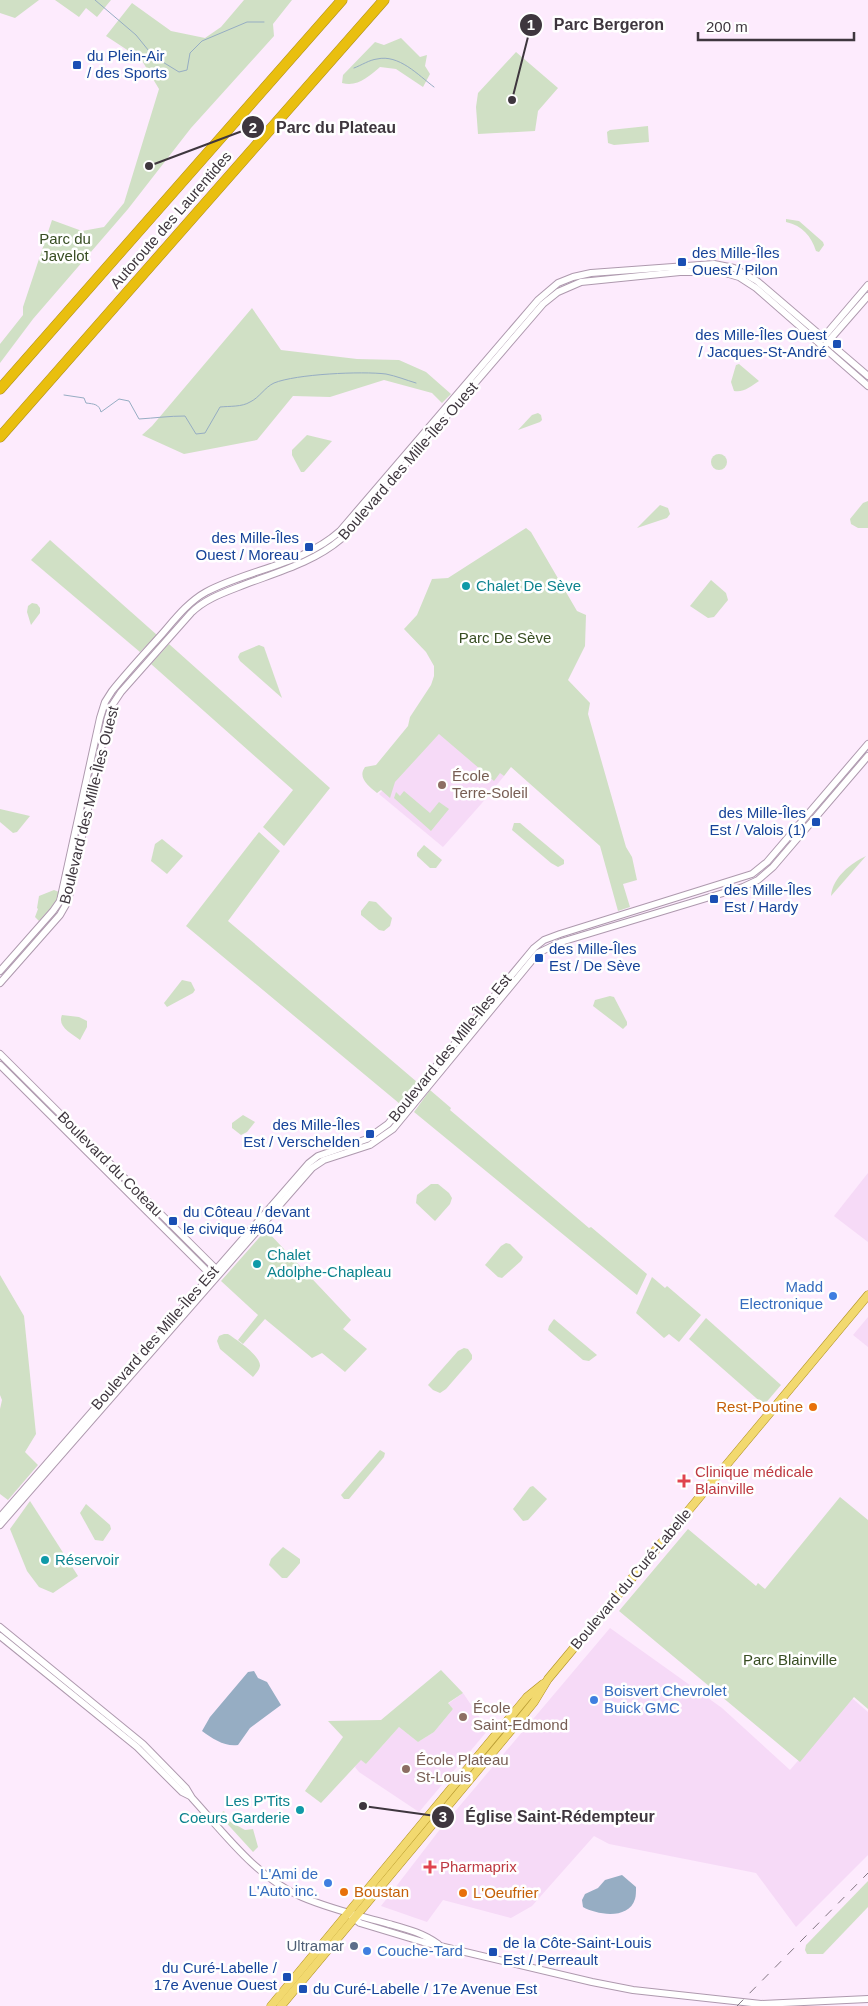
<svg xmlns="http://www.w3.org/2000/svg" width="868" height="2006" viewBox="0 0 868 2006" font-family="Arial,sans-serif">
	<rect width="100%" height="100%" fill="#fdebfd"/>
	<g fill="#f6daf7">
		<path d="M447,726L504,776L482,803L443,847L379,794Z"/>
		<path d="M868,1173V1242L834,1216Z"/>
		<path d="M868,1317V1347L853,1335Z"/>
		<path d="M610,1628L722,1708L790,1770L852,1698L868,1712V1855L796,1927L756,1873L609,1844L594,1836L532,1906L511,1918L443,1900L427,1922L381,1906L441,1828Z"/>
		<path d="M463,1693L488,1730L419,1812L359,1772L355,1767L361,1759L366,1764L399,1727L418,1742L434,1732L453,1709L448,1704Z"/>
	</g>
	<g fill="#d0e0c5">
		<path d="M0,0H39L15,18L0,13Z"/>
		<path d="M55,0H111L97,17L86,8L79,17Z"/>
		<path d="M244,0H292L273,24L274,36L191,128L128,209L33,319L0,363V344L23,315V307L52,220L82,231L104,227L124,203L159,89L141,59L106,36L132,3L171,31L205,38L221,27Z"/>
		<path d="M401,38L420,57L427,55L425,66L430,74L423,87L396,69L380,67C368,77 358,87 342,83L343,75L375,42L384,45Z"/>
		<path d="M516,52L558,88L538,111L535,131L478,134L476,107L478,93Z"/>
		<path d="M648,126L649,142L614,145L608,143L607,132L610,130Z"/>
		<path d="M786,219L799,221L823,242L824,245L819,252L816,251C811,236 803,226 786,222Z"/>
		<path d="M252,308L281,350L357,359L399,360L426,372L451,394L442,403L432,393L384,380L330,397L293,396L257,440L184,454L142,435L152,426Z"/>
		<path d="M739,364L759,381C751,386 744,393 734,391L731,382L736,365Z"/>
		<path d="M538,413L541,415L542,420L540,422L518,430L532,415Z"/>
		<path d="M307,435L332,441L304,472H301L292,455V450Z"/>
		<circle cx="719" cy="462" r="8"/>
		<path d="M868,501V528H858L851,524L850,519L863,503Z"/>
		<path d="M660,505L668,508L670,514L667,518L637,528Z"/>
		<path d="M526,528L531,532L577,611L586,615L585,646L568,680L590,703L588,714L626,847L632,857L637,880L623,884L630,907L618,911L600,846L511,767L504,776L500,773L494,781L439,734L395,782L390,798L381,790L377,793C369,786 357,778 365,767L376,765L408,726L410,717L431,685L434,676V666L426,652L404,629L417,615L432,579L448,578Z"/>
		<path d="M50,540L157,635L140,652L31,560Z"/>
		<path d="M711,580L726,593L728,600L714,617L708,618L690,606Z"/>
		<path d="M32,603L37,604L40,608V613L31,625L27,612L28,606Z"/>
		<path d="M169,644L330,788L284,846L263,827L293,790L151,664Z"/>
		<path d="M259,645L264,647L282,698L240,661L238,657L240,653Z"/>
		<path d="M404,791L430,813L439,802L449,809L431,831L394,798L396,792L400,796Z"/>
		<path d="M0,809L30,816L17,832L13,833L0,822Z"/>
		<path d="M514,823H520L564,860V864L558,867L551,863L512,830Z"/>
		<path d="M259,832L280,851L228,921L417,1082L400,1104L186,926Z"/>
		<path d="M162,839L183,856L167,874L151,861L155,844Z"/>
		<path d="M424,845L442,860L436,868H430L417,856V853Z"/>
		<path d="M866,856L831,896C832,878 851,863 866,856Z"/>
		<path d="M54,890L59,892L56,902L39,921L35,917L38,909L37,908L39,896Z"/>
		<path d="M369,901L376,902L392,918L390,926L384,931L379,930L361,915V911Z"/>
		<path d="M182,980L191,982L195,990L193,993L167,1007L164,1003Z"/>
		<path d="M610,996L614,997L627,1022V1025L623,1029L593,1006L595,1000Z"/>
		<path d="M62,1015L79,1017L87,1021V1027L80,1040C71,1033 57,1027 62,1015Z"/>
		<path d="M430,1090L451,1108L450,1110L589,1228L591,1227L647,1274L637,1295L414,1112Z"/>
		<path d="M243,1115L255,1122L247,1132L241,1135L232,1128V1123Z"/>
		<path d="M431,1184H438L449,1193L452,1198L450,1204L435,1221L416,1203L417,1195Z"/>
		<path d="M266,1230L351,1320L343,1329L367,1349L345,1372L322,1353L312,1358L265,1319L243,1344L238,1340L258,1315L221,1281Z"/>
		<path d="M506,1243L510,1244L523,1257L521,1261L502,1278L498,1277L485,1265L501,1246Z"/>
		<path d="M0,1275L24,1316L36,1434L25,1452L38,1465L8,1500L0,1494V1409L2,1400L0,1395Z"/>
		<path d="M652,1277L665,1288L667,1286L701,1315L679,1342L669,1334L664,1338L636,1313Z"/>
		<path d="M706,1318L781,1385L764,1405L689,1339Z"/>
		<path d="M554,1319L597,1355L589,1361L583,1360L548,1330L549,1326Z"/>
		<path d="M224,1334H228C237,1340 261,1356 260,1366C259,1371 256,1373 253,1377L220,1349L217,1341L219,1336Z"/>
		<path d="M464,1348L468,1349L472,1355V1359L446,1389L440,1393L433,1390L428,1385L458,1351Z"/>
		<path d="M380,1450L385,1453L384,1457L349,1499H344L341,1495Z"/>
		<path d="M533,1486L547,1499L528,1520L523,1521L513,1509L530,1487Z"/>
		<path d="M840,1497L868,1520V1709L854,1697L800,1762L619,1611L688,1529L756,1586L758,1583L765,1589Z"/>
		<path d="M30,1501L78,1576L53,1593L39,1587L27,1571L10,1529Z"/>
		<path d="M86,1504L110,1525L111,1529L103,1541L95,1540L80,1513Z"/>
		<path d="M283,1547L300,1559V1563L287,1578H282L269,1565L271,1559Z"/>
		<path d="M441,1670L463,1693L448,1703L453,1709L434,1732L418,1742L399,1727L366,1764L361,1760L321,1803L305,1791L343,1737L328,1721L381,1720Z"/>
		<path d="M223,1811L225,1812L222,1817L245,1830L253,1829L258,1847L253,1852L221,1817Z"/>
		<path d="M868,1881V1907L823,1954H807L805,1950L806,1945Z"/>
	</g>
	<g fill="#96adc3">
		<path d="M254,1671L258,1678L267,1682L281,1705L250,1728L238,1745C225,1747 213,1739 202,1731L210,1717L248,1672Z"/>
		<path d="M622,1875L636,1887C636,1891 636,1896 635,1899C629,1920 597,1915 583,1907L582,1900L585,1894L598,1888L605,1880Z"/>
	</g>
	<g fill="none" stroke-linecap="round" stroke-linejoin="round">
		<g stroke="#96adc3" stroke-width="1">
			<path d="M95,0L136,35L153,56L179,72L187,70L190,53L202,41L247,22H264"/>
			<path d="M354,68C362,65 369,60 377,59C399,54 418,75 434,87"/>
			<path d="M64,395L84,398L86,403C94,404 99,404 101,412L119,399L129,401L139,419C155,418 169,416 185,416L196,434L205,433L220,407C230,406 242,407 250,402C259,398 265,387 274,383C296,374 362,371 386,374C396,376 406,380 416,383"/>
		</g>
		<defs>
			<g id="tertiary">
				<path d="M822,339L868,285"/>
				<path d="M826,344L868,296"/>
				<path d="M0,971L53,911L60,901L100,718L105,702L112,691C128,671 145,653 162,634C175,619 188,602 206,592C249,569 302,565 340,531L538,300L558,283L573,277L591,273L714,264L734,268L757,281L868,376"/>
				<path d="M0,983L60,915L68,901L108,717L113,704L121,692L191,613C206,598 226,592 246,584C278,572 314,562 341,539L543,304L558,292L581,282L680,272H722L739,277L756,288L868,386"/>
				<path d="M0,1054L218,1271"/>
				<path d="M0,1065L214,1278"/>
				<path d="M0,1517L309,1163L318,1156L367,1139L388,1124L534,948L544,940L560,934L752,874L767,862L868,744"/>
				<path d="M0,1525L312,1168L324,1160L370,1145L393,1129L538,953L561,942L743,887L758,880L773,867L868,756"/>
				<path d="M0,1627L143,1744L186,1788L192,1798C224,1833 257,1878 302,1897C330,1909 360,1916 389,1924C407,1929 423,1933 438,1944"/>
				<path d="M0,1636L137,1747L182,1792L190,1796"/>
				<path d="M352,1917L360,1923L423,1942L592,1982L633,1990L761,2004L868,1999"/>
			</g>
			<g id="primary">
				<path d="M271,2006L527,1697L543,1684"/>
				<path d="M281,2006L512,1729L534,1702L548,1679L868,1295"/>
			</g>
			<g id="motorway">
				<path d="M0,389L342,0"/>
				<path d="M0,437L384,0"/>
			</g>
		</defs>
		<use href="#tertiary" stroke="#ae99ae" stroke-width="8"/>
		<use href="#primary" stroke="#ad8f1f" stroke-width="9"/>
		<use href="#motorway" stroke="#ad8f1f" stroke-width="11"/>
		<use href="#tertiary" stroke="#fff" stroke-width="6"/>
		<use href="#primary" stroke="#f2d96f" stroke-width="8"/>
		<use href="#motorway" stroke="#e9bf0f" stroke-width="10"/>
		<path stroke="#827682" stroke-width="1" stroke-dasharray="9 9" stroke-linecap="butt" d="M737,2006L868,1873"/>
	</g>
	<g fill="#1a4fb4" stroke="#fff" stroke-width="2">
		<rect x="72" y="60" width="10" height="10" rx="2.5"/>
		<rect x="677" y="257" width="10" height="10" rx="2.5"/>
		<rect x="832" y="339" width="10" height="10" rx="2.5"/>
		<rect x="304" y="542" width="10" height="10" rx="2.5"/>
		<rect x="811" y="817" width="10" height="10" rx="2.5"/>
		<rect x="709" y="894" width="10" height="10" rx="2.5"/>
		<rect x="534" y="953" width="10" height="10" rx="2.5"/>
		<rect x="365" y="1129" width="10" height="10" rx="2.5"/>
		<rect x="168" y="1216" width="10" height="10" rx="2.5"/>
		<rect x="488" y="1947" width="10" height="10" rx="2.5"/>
		<rect x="282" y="1972" width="10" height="10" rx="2.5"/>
		<rect x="298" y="1984" width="10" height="10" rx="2.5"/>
	</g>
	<g fill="#0f9aa8" stroke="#fff" stroke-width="2">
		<circle cx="466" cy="586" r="5"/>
		<circle cx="257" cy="1264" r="5"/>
		<circle cx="45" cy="1560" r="5"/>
		<circle cx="300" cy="1810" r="5"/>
	</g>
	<g fill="#8d6e63" stroke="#fff" stroke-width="2">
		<circle cx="442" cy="785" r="5"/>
		<circle cx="463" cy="1717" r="5"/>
		<circle cx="406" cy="1769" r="5"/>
	</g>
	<g fill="#3f7fe0" stroke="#fff" stroke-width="2">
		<circle cx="833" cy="1296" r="5"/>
		<circle cx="594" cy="1700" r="5"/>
		<circle cx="328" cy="1883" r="5"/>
		<circle cx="367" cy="1951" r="5"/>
	</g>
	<g fill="#e8710a" stroke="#fff" stroke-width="2">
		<circle cx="813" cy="1407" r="5"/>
		<circle cx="344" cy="1892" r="5"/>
		<circle cx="463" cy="1893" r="5"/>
	</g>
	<g fill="#e0444e" stroke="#fff" stroke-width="2">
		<path d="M681.5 1473.5h5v5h5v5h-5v5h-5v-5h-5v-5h5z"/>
		<path d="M427.5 1859.5h5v5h5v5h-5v5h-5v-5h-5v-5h5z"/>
	</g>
	<circle fill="#5c6f8a" stroke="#fff" stroke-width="2" cx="354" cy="1946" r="5"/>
	<g text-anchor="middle" stroke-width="5" stroke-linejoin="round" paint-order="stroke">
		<g font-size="15" fill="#164399" stroke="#fff" text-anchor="start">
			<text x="87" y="61">du Plein-Air<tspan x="87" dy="17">/ des Sports</tspan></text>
			<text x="692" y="258">des Mille-Îles<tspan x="692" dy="17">Ouest / Pilon</tspan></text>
			<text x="827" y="340" text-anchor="end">des Mille-Îles Ouest<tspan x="827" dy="17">/ Jacques-St-André</tspan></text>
			<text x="299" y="543" text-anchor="end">des Mille-Îles<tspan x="299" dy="17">Ouest / Moreau</tspan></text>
			<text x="806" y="818" text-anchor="end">des Mille-Îles<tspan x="806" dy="17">Est / Valois (1)</tspan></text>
			<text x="724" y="895">des Mille-Îles<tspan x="724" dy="17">Est / Hardy</tspan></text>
			<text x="549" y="954">des Mille-Îles<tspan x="549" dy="17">Est / De Sève</tspan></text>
			<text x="360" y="1130" text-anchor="end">des Mille-Îles<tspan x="360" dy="17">Est / Verschelden</tspan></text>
			<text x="183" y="1217">du Côteau / devant<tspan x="183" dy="17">le civique #604</tspan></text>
			<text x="503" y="1948">de la Côte-Saint-Louis<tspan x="503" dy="17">Est / Perreault</tspan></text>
			<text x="277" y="1973" text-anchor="end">du Curé-Labelle /<tspan x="277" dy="17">17e Avenue Ouest</tspan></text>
			<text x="313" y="1994">du Curé-Labelle / 17e Avenue Est</text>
		</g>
		<g font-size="15" fill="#3e363e" stroke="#fff">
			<text transform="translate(171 220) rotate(-49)" y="5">Autoroute des Laurentides</text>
			<text transform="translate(408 461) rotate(-49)" y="5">Boulevard des Mille-Îles Ouest</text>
			<text transform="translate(89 805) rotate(-76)" y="5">Boulevard des Mille-Îles Ouest</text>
			<text transform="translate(450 1048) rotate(-51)" y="5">Boulevard des Mille-Îles Est</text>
			<text transform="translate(110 1164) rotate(45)" y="5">Boulevard du Coteau</text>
			<text transform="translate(155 1338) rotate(-49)" y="5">Boulevard des Mille-Îles Est</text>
			<text transform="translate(631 1579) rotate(-50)" y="5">Boulevard du Curé-Labelle</text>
		</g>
		<g font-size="15" fill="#374d22" stroke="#fff">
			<text x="65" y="244">Parc du<tspan x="65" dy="17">Javelot</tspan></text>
			<text x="505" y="643">Parc De Sève</text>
			<text x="790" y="1665">Parc Blainville</text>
		</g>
		<g font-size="15" fill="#0d838f" stroke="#fff" text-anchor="start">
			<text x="476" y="591">Chalet De Sève</text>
			<text x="267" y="1260">Chalet<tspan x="267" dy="17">Adolphe-Chapleau</tspan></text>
			<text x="55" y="1565">Réservoir</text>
			<text x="290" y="1806" text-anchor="end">Les P'Tits<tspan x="290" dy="17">Coeurs Garderie</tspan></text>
		</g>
		<g font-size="15" fill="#785e54" stroke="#fff" text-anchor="start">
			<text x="452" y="781">École<tspan x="452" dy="17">Terre-Soleil</tspan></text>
			<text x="473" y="1713">École<tspan x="473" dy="17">Saint-Edmond</tspan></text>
			<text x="416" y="1765">École Plateau<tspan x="416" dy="17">St-Louis</tspan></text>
		</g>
		<g font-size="15" fill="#366cbe" stroke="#fff" text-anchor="end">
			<text x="823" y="1292">Madd<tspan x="823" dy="17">Electronique</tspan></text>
			<text x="604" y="1696" text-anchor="start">Boisvert Chevrolet<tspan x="604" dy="17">Buick GMC</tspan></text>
			<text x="318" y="1879">L'Ami de<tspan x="318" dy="17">L'Auto inc.</tspan></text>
			<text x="377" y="1956" text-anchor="start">Couche-Tard</text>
		</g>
		<g font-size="15" fill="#c56008" stroke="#fff" text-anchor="start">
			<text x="803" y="1412" text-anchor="end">Rest-Poutine</text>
			<text x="354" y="1897">Boustan</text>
			<text x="473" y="1898">L'Oeufrier</text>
		</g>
		<g font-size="15" fill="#be3a42" stroke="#fff" text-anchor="start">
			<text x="695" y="1477">Clinique médicale<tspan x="695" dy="17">Blainville</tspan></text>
			<text x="440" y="1872">Pharmaprix</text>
		</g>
		<g font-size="15" fill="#4e5e75" stroke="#fff" text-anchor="end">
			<text x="344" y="1951">Ultramar</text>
		</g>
	</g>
	<path fill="none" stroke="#3e363e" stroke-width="2" d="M512 100L531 25M149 166L253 127M363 1806L443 1817"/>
	<g fill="#3e363e" stroke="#fff" stroke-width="2">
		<circle cx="512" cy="100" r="5"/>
		<circle cx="149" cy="166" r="5"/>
		<circle cx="363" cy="1806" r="5"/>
		<circle cx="531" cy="25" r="12"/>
		<circle cx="253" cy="127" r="12"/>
		<circle cx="443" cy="1817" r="12"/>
	</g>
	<g font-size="15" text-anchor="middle" font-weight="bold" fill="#fff">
		<text x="531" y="30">1</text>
		<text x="253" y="133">2</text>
		<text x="443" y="1822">3</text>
	</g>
	<g font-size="16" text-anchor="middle" font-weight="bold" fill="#3e363e" stroke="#fff" stroke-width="5" stroke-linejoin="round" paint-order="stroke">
		<text x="609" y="30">Parc Bergeron</text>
		<text x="336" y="133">Parc du Plateau</text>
		<text x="560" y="1822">Église Saint-Rédempteur</text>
	</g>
	<path d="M698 32v8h156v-8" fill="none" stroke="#3e363e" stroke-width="2.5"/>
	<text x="706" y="32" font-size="15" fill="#3e363e" stroke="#ffffff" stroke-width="4" paint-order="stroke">200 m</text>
</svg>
